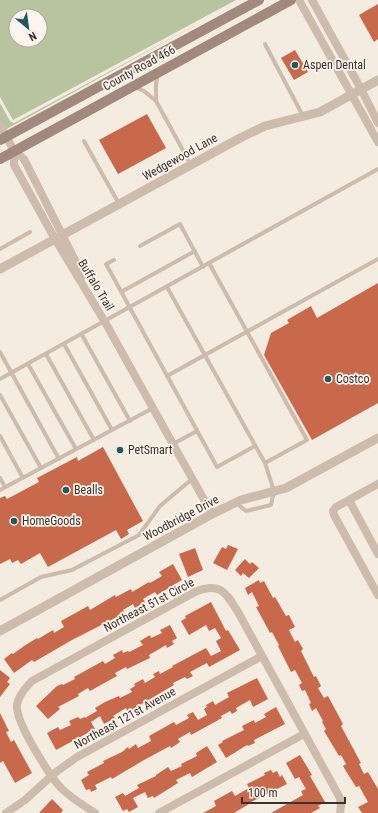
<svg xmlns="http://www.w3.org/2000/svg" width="378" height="813" font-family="'Roboto Condensed',sans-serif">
  <rect width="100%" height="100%" fill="#f4ebe1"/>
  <!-- green -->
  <path fill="#b8c4a0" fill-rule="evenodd" d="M0,0h236l-223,120 -13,-23zM16,16h24v24h-24z
    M203,21l-200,110 -3,-6v-22l10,18 4,2z"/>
  <!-- building -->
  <path fill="#c8694b" d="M378,4v35l-4,3 -15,-27z
    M295,50l13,22 -14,8 -13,-22z
    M147,114l19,34 -48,26 -19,-34z
    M378,283v120l-66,37 -48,-85 7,-22 18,-10 -2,-3 24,-14 6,12z
    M103,447l40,74 -16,9 2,4 -8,5 -5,-9 -68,37 -8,-14 -19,11 -3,-4 -6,3 -2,-4 -10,5v-66l5,-2 2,3 32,-17 -2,-4 40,-21 1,4z
    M228,545l10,4 -11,21 -14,-7 9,-16 4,2z
    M195,548l8,22 -15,7 -9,-23z
    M245,559l5,5 2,-2 7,6 -10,10 -6,-5 -2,3 -6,-6z
    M173,564l9,16 -25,15 -2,-3 -12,7 2,3 -10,6 -2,-4 -10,6 1,2 -7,5 -45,23 -38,22 -2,-2 -18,13 -10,-14 8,-6 1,1 11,-8 13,-8 1,1 15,-9 1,3 10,-6 -3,-6 27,-15 2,4 25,-15 1,2 15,-8 1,3 17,-10 1,1 12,-7 -3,-4z
    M259,580l1,3 4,-2 9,17 2,-1 11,19 3,-1 6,12 -6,3 6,12 3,-2 5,9 -2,2 13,26 2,-1 5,10 -3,2 6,10 4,-2 15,28 -2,2 20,37 -2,1 5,10 4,-2 10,17v24h-16l-4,-6 10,-5 -9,-16 -3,1 -7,-11 -6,-10 3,-2 -5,-9 -2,1 -15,-25 2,-2 -4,-7 1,-1 -7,-13 -4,3 -3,-7 2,-1 -6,-13 -3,1 -3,-6 3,-2 -7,-13 -4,2 -13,-26 1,-1 -7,-13 -2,1 -14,-26 3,-1 -7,-14 -4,3 -3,-7z
    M211,602l15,29 2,-1 12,20 -31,17 -2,-4 -17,9 3,4 -6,3 -2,-2 -12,6 1,2 -46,27 -2,-4 -13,8 2,2 -11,6 -4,-8 -9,6 4,7 -39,21 -9,-17 11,-6 2,3 11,-5 -2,-4 9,-4 2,2 5,-2v1l12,-7 -2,-3 10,-6 14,-6 1,2 12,-6 -2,-3 5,-3 -1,-2 9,-5 2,4 10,-6 -2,-3 6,-3 1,3 13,-7 -1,-1 34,-18 5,8 10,-5 -5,-10 5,-3 -6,-10 -6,3 -3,-6 -17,10 -8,-14 5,-3 -1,-2z
    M170,625l7,13 -5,3 2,3 -7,4 -1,-3 -17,10 1,3 -23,11 -1,-2 -11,6 2,3 -27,15 -2,-3 -10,6 1,2 -21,11 2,2 -12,10 -12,-13 21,-20 5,-2 1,1 12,-6 -1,-2 29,-16 2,3 10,-6 -2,-3 9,-5 1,3 5,-2 1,1 14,-7 -3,-4 10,-6 1,3 11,-5 -2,-3z
    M0,670l10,8 -3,4 3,2 -10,13z
    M257,678l11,21 -15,8 -3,-7 -14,8 1,3 -5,3 -2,-3 -9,5 1,2 -31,17 -1,-3 -12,7 2,3 -9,6 -1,-2 -26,14 -32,19 -1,-2 -16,8 2,4 -6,3 -1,-3 -4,1 -5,-10 8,-5 -2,-3 17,-9 -1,-2 19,-9 6,-5 1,2 7,-5 2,4 13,-7 -2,-5 25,-14 2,3 13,-7 -2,-3 6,-3 5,8 9,-5 -3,-6 3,-2 -1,-2 7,-4 2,4 14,-8 -2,-4z
    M276,707l9,17 -31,16 1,3 -7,3 -1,-1 -21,13 -8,-13 5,-3 -1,-1 22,-11 -2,-4 12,-6 1,3 11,-6 -2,-3z
    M0,713l9,18 -3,1 5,10 3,-2 18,33 -17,10 -12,-22 -3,2z
    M207,746l10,16 -25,15 -2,-4 -14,7 2,3 -24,15 -1,-2 -5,2 -3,-6 -12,6 5,9 -9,5 -2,-3 -4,2 -8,-14 8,-4 2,3 14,-8 -2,-3 19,-9v-1l12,-8 3,4 11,-5 -1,-2 16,-8 -1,-3z
    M300,755l12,20 -2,1 15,26 -7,4 2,2 -9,5h-40l32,-18 -2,-4 5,-2 -7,-12 -4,2 -9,-16z
    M271,770l2,3 4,-2 3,6 2,-2 5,9 -38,19v1l-15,9h-31l13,-7 -2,-5 18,-10 3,5 14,-8 -2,-4 18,-9 -1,-2z
    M52,799l11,11 -2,3h-22z"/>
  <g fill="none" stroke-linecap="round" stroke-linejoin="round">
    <!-- service -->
    <path stroke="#cdbbac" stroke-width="4" d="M265,44l38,72
      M135,87l9,4 12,10 35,64
      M156,101v-17l2,-10
      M84,141l35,63
      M140,246l40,-22 23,43
      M0,249l30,-17
      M114,260l-8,4 111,203 38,-21
      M209,263l98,177 -42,23
      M167,287l98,176 9,28 -3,14 -25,6 -10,-8
      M121,292l74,-41
      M82,335l48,86
      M64,344l48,86
      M0,352l59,107
      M46,354l48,86
      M28,364l48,85
      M167,376l211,-117
      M0,379l378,-210
      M0,395l41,73
      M0,436l23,42
      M173,444l24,-13
      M0,478l5,9
      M0,490l153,-82
      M0,600l41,-23 31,-7 67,-35 21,-29 32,-27"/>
    <!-- minor -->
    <path stroke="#cdbbac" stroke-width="8" d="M299,0l79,142
      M312,0l49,89 17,34
      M0,125l14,26 10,8 59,117
      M14,151v14l41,74 50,83 107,192
      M378,484l-42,23 -3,4 1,4 44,80
      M349,500l29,54
      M6,813l19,-13 31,-28 21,-15 185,-101
      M95,813c-12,-8 -24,-15 -34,-25 -12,-13 -44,-64 -44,-81 0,-10 8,-19 15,-26l163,-89c25,-10 30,-1 43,20l102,186 1,8 -1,7
      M159,813l145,-79"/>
    <!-- tertiary -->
    <path stroke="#cdbbac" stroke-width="9" d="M0,269l242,-132 23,-11 55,-14 58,-32
      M0,631l212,-117 29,-14 45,-12 92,-50"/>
    <!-- secondary -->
    <path stroke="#a18a7d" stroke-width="10" d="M0,140l259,-140
      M0,159l291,-159"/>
  </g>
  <!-- markers -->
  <g fill="#1f5a5e" stroke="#fbf5ee" stroke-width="1.5">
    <circle cx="295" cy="65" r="4"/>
    <circle cx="328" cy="379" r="4"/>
    <circle cx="120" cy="450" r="4"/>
    <circle cx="66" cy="490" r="4"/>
    <circle cx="14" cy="521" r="4"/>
  </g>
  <g text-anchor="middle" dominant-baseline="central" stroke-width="3.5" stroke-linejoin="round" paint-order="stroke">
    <!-- poi labels -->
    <g font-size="12" fill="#3b302b" stroke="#fbf5ee" text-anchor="start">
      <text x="303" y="65">Aspen Dental</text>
      <text x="336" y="379">Costco</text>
      <text x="128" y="450">PetSmart</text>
      <text x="74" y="490">Bealls</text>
      <text x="22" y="521">HomeGoods</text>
    </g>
    <!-- street labels -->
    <g font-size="12" fill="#3b302b" stroke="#fbf5ee">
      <text transform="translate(139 68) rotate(-29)">County Road 466</text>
      <text transform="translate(180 157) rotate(-29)">Wedgewood Lane</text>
      <text transform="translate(96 285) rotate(59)">Buffalo Trail</text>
      <text transform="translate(181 518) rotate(-28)">Woodbridge Drive</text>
      <text transform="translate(149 605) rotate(-28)">Northeast 51st Circle</text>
      <text transform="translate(125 718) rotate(-29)">Northeast 121st Avenue</text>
    </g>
  </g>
  <!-- north arrow -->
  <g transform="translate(28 28) rotate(151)"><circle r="19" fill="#fbf5ee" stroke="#aea6a0"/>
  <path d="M0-3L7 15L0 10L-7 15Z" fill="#1f5a5e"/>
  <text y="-6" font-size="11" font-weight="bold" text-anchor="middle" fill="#3b302b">N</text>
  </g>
  <!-- scale -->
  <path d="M242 797v6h103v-6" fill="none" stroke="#3b302b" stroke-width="2"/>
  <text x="248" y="797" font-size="12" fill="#3b302b" stroke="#fbf5ee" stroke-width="3" paint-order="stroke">100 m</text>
</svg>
